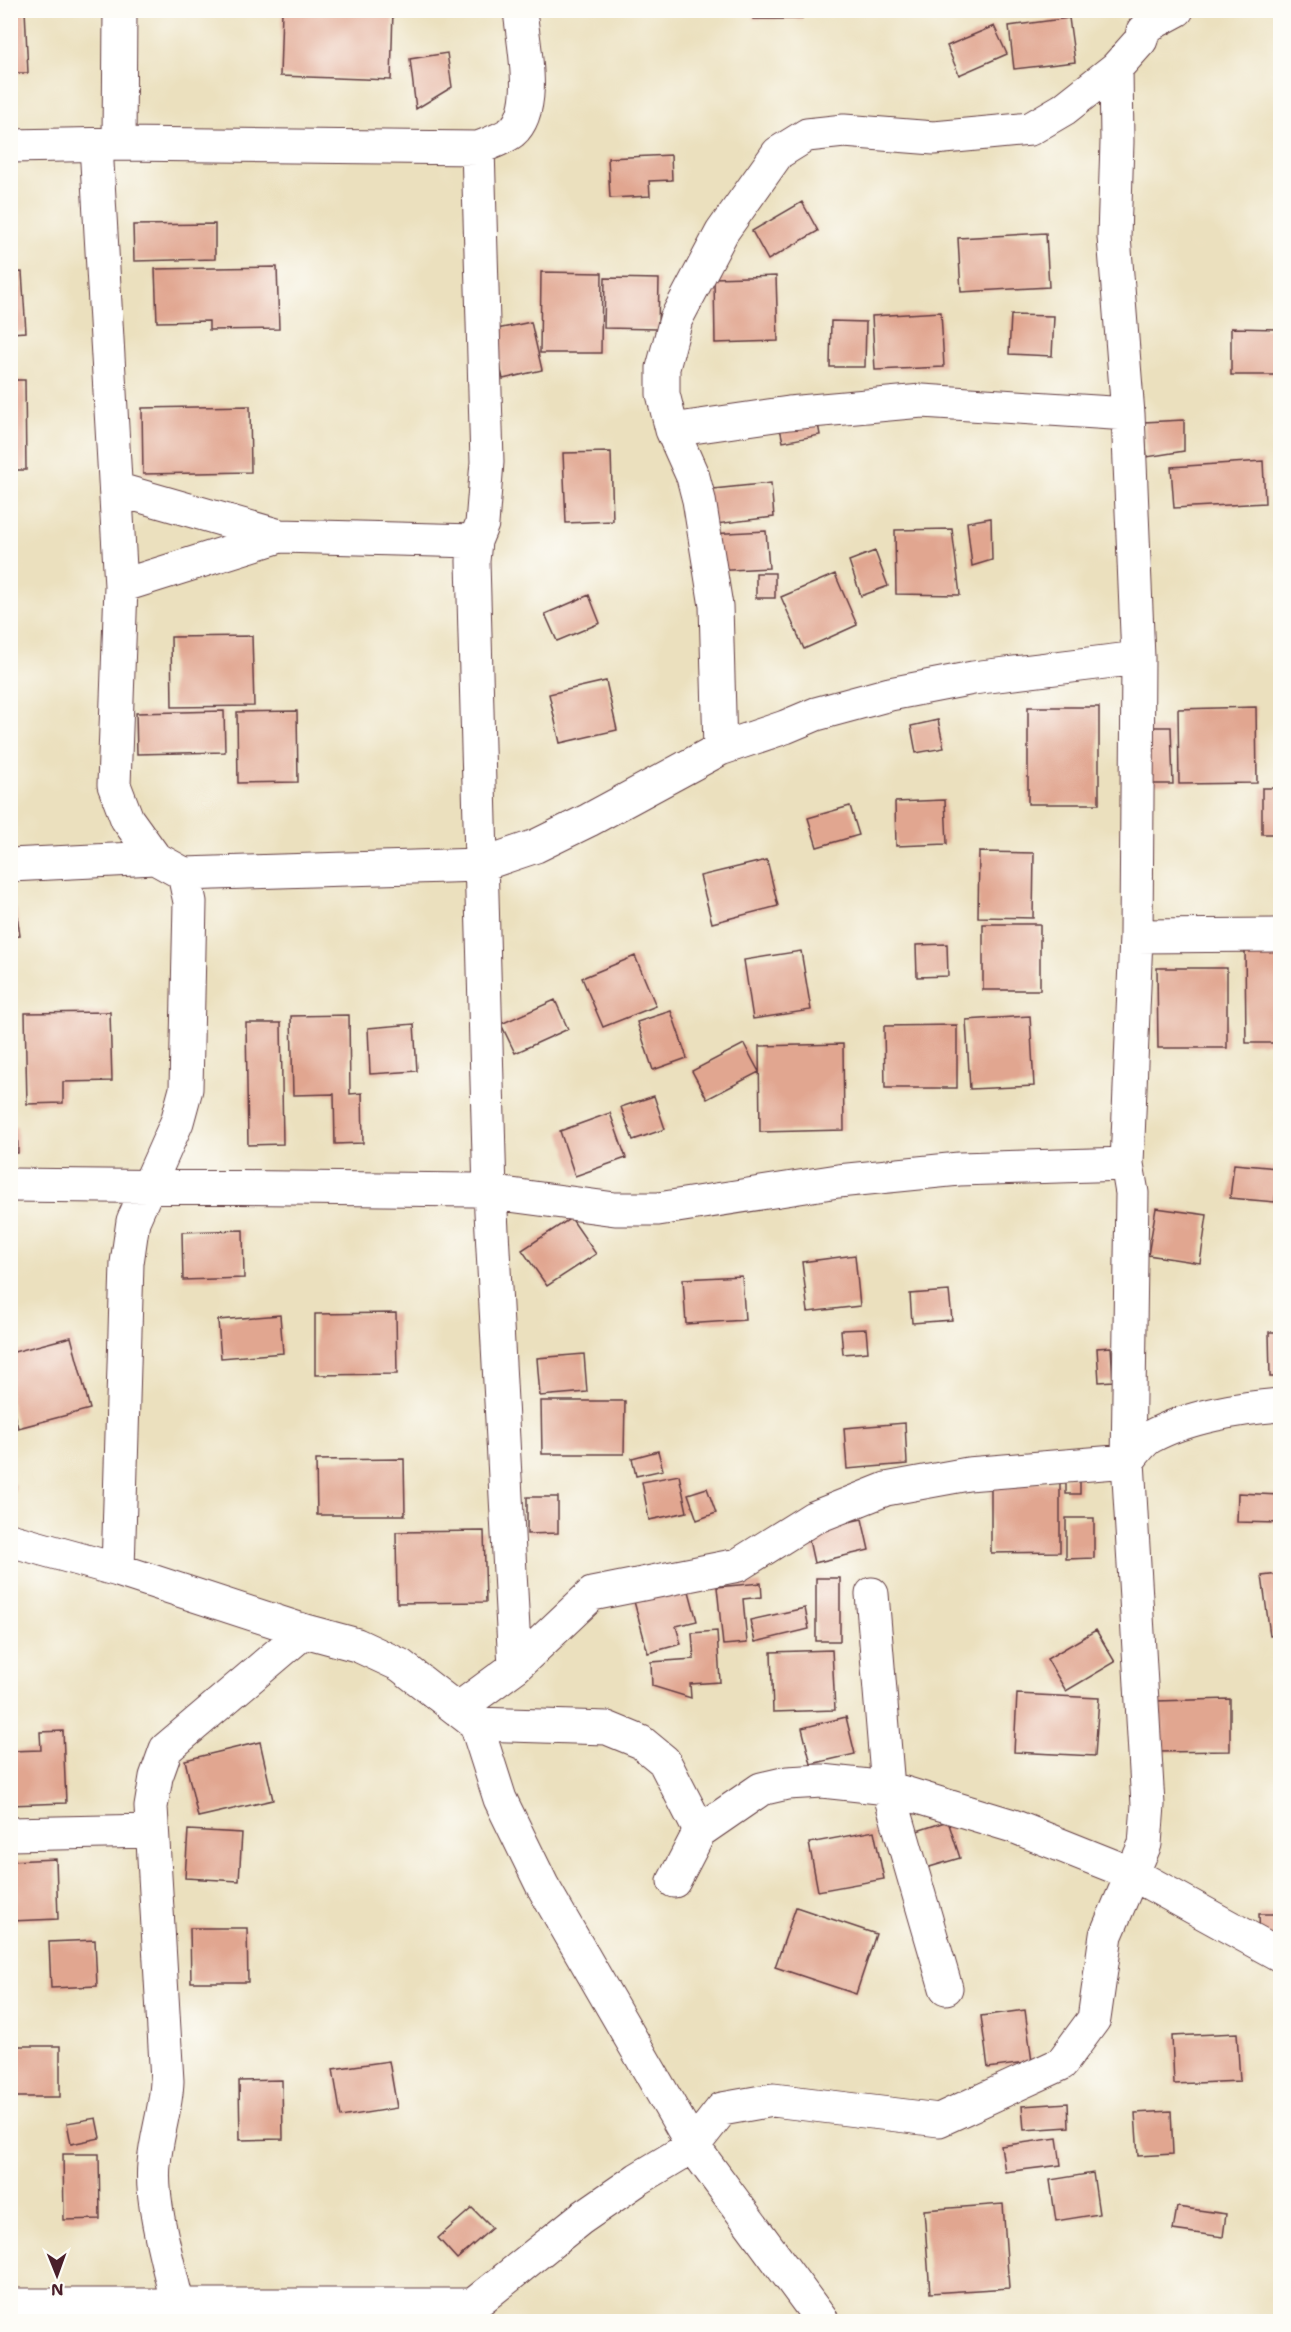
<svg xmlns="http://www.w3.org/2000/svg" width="1291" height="2332" font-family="'Shantell Sans',sans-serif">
  <rect width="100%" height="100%" fill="#fdfcf7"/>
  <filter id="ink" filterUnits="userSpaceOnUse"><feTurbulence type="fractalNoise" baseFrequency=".0167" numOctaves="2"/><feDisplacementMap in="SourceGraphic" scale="12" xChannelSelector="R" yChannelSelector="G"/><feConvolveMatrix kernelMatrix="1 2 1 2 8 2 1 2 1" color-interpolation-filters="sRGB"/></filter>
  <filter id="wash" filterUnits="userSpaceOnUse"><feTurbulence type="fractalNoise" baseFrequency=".008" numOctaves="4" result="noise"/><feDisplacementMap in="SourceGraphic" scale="24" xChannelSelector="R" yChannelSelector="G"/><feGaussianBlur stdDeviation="1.35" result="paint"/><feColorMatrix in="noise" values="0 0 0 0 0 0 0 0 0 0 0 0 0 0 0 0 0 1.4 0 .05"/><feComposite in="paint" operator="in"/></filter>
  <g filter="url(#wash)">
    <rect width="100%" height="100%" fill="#ebe0be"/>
    <g id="blocks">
      <!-- building -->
      <path fill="#e1a690" d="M10,10h15l3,63h-18z
        M282,10h111l-2,70 -111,-4z
        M753,10h49v9h-49z
        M1069,18l6,44 -61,7 -5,-43z
        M994,26l13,28 -48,21 -12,-29z
        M447,53l5,34 -36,22 -6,-50z
        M671,155l1,25 -23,1 1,15 -40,2 -2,-40z
        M802,202l16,29 -50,29 -16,-29z
        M215,224v35l-81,2 -1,-36z
        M1046,233l3,54 -88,5 -3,-54z
        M277,267l2,62 -70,1v-9l-52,1 -2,-53z
        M22,272l4,60 -16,1v-60z
        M541,272l61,1 -1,80h-61z
        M776,276l2,65 -63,2 -1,-65z
        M605,278l54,1 -1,50 -54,-1z
        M941,312l3,55 -69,3 -3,-54z
        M1011,315l43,1 -2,40 -43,-2z
        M831,321l35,1 -1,45h-35z
        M531,322l11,48 -39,9 -11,-49z
        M1231,328l49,1v46h-49z
        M10,380h15l1,90h-16z
        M250,406l1,66 -108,2 -1,-66z
        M816,413l4,22 -37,7 -5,-23z
        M1184,420v31l-37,6 -3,-35z
        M611,452l2,69 -47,2 -3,-70z
        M1263,461l2,42 -91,5 -3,-41z
        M771,483l3,34 -66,8 -4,-35z
        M991,518l1,42 -20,6 -5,-44z
        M952,529l8,66 -64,-1 -1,-64z
        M766,531l3,37 -58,3 -2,-37z
        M875,551l13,35 -27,10 -12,-35z
        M756,573h19v25h-19z
        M835,574l22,51 -53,24 -23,-52z
        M589,595l11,28 -43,18 -12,-27z
        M252,636l2,70 -82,1 -1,-70z
        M606,681l11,49 -57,13 -11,-49z
        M1028,707h71v97h-71z
        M1256,707l1,76 -78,1 -1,-75z
        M224,711l1,41 -88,2 -1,-41z
        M297,711l1,71 -60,1 -1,-71z
        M938,720l6,28 -28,5 -5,-27z
        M1148,727h23l2,57h-23z
        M10,730h3l1,50h-4z
        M1262,788h18v46h-18z
        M945,800l2,44 -51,2 -1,-44z
        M850,806l9,29 -42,12 -9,-29z
        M979,852l55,1 -1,65 -55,-1z
        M767,860l11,46 -66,17 -12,-47z
        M16,908l4,28 -10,1v-28z
        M983,924h57v66h-57z
        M947,944l1,32 -31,1 -1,-32z
        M1280,945v98h-34l-1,-97z
        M801,951l10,59 -58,9 -9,-59z
        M635,956l21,50 -53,21 -21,-49z
        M1157,968h70v80h-69z
        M555,1000l13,29 -53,24 -14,-29z
        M671,1011l16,47 -34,12 -16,-48z
        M110,1012l2,69 -49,1v21l-36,1 -2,-91z
        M349,1015l1,79 12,-1 1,50 -28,1 -1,-50 -41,1 -2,-79z
        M1030,1016l4,70 -64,3 -4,-69z
        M246,1023h35l2,121 -35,1z
        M414,1024l3,47 -47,3 -2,-46z
        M957,1025v63h-72l-1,-62z
        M744,1044l15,28 -52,27 -15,-28z
        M843,1044l1,86 -84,2 -1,-86z
        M654,1096l11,33 -32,11 -12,-33z
        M610,1113l16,45 -51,18 -15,-45z
        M10,1127h7l1,26h-8z
        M1234,1164l44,4 -3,34 -45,-4z
        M1156,1208l51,7 -7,48 -52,-8z
        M571,1218l25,36 -49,32 -25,-36z
        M243,1230l1,48 -61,2 -1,-48z
        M855,1255l5,51 -52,6 -6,-50z
        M742,1276l3,44 -59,4 -3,-45z
        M949,1291l3,29 -40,3 -2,-29z
        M396,1313l1,61 -82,1v-61z
        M280,1315l3,38 -62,5 -3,-38z
        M866,1329l2,23 -25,2 -2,-24z
        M1269,1332h11v45h-10z
        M71,1337l19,72 -72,19 -8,-28v-47z
        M1111,1347l2,34 -14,1 -2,-34z
        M584,1354l3,38 -47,4 -3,-38z
        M541,1401h84l-1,53h-82z
        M905,1423l2,41 -60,5 -3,-41z
        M658,1451l5,19 -27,6 -4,-18z
        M404,1459l1,56h-88l-1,-55z
        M679,1475l8,37 -38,8 -7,-38z
        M1066,1477h14v17h-14z
        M1060,1482v70l-69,1v-70z
        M10,1483l6,2 -5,17h-1z
        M707,1488l9,25 -19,7 -9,-26z
        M1238,1493l42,2v28l-43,-1z
        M527,1497h31v36l-31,1z
        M1066,1518h28v40l-28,1z
        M862,1519l7,31 -55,13 -7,-32z
        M484,1531l2,71 -89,1 -1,-71z
        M1280,1574v60l-10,1 -8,-59z
        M816,1578h24v63h-24z
        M686,1580l11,41 -21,5 5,18 -33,9 -16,-59z
        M761,1583l1,14 -19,2 4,44 -24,2 -6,-58z
        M805,1608l4,21 -54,13 -5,-22z
        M1096,1630l19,32 -49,29 -19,-32z
        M717,1631l3,51 -30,2 1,14 -39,-12 -1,-24 43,-3 -2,-26z
        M832,1650l3,60 -62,2 -2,-60z
        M1017,1694l82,4 -4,58 -81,-4z
        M1230,1699v52l-74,1v-51z
        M846,1717l9,37 -44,10 -9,-36z
        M63,1731l3,72 -56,2v-54l31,-1 -1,-18z
        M260,1742l13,58 -75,17 -13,-57z
        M948,1821l12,37 -34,10 -12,-36z
        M188,1830l54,3 -3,48 -54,-3z
        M874,1831l10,48 -66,12 -9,-48z
        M56,1859l2,60 -47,2 -1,-60z
        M796,1907l80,27 -20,60 -81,-27z
        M1259,1914h21v27h-20z
        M190,1928h57l1,54h-57z
        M95,1940l2,46 -46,2 -2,-46z
        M1025,2010l7,52 -44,6 -7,-52z
        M1237,2033l3,48 -66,3 -2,-48z
        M10,2046h50v51h-50z
        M389,2061l8,47 -56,9 -8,-48z
        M282,2080l1,59 -43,1 -1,-59z
        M1068,2103l1,24 -45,3 -2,-24z
        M1171,2111l2,43 -35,2 -3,-43z
        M96,2118l4,20 -29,6 -4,-21z
        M1057,2138l4,27 -56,7 -4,-26z
        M63,2154h36l1,65 -36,1z
        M1093,2173l6,41 -43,7 -6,-41z
        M1003,2204l6,84 -79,5 -6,-83z
        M1177,2207l49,7 -3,23 -50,-7z
        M472,2208l20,20 -35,31 -19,-21z"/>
    </g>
  </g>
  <g filter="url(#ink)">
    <use href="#blocks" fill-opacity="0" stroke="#623c41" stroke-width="1.5"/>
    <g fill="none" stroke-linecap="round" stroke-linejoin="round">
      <!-- street casing -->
      <g stroke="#623c41" stroke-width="35">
        <path id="street" d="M119,144l1,-134
          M96,145l25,441 -7,199 13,34 28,39
          M10,146l109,-2 359,4c10,-4 25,-9 34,-16 27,-24 11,-88 8,-122
          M478,148l9,314 -5,62 -7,17 -2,20 17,632 25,474
          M672,430l117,-17 133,-12 206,13
          M116,489l164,47
          M121,586l159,-50 195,5
          M720,749l-4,-143 -17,-106 -6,-23 -21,-47 -9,-36v-26l13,-49 46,-87 56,-79 29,-18 37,-4 90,7 96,-9 34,-20 52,-41 25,-28 2,-9 8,-7 26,-14
          M10,865l145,-7 29,16 296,-9 56,-19 53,-26 131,-71 65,-22 31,-13 74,-20 83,-16 165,-20
          M1136,936l144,-1
          M10,1185l463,5 142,19h43l180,-28 121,-12 168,-5
          M10,1540l108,30 187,61 52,14 43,20 76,59 24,75 42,86 151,261 130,176
          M118,1570l9,-307 6,-42 44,-99 9,-33 4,-187 -6,-28
          M872,1594l16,194 58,200
          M458,1709l57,-42 77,-73 146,-29 75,-47 73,-29 82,-15 160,-13c6,-8 14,-19 22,-24 36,-20 90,-29 130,-32
          M476,1724l131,4 34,14 23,19 36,70
          M10,1834l142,-3
          M674,1881l26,-50 61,-42 26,-6 35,-2 66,7 125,38 120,48 147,81
          M10,2305h463l107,-86 58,-40 55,-33 29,-37 51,-9 166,20 122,-56 33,-45 12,-84 39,-91 3,-39 -20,-344 4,-268 -5,-29 9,-228 2,-278 -10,-244 -14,-177 3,-95 -1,-74
          M175,2322l3,-16c-9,-40 -28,-103 -24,-142 2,-28 12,-54 13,-83l-16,-274 5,-30 10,-28 139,-118"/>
      </g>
      <!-- street -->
      <use href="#street" stroke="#fff" stroke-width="33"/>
    </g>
  </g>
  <!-- margin -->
  <rect width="1291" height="2332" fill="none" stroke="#fdfcf7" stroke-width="36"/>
  <!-- north arrow -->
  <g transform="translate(57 2275) rotate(179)" stroke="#fdfcf7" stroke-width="4.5" paint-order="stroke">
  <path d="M0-4.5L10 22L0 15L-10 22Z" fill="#4a1f2b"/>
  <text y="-9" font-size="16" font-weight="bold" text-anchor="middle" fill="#4a1f2b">N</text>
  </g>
</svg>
